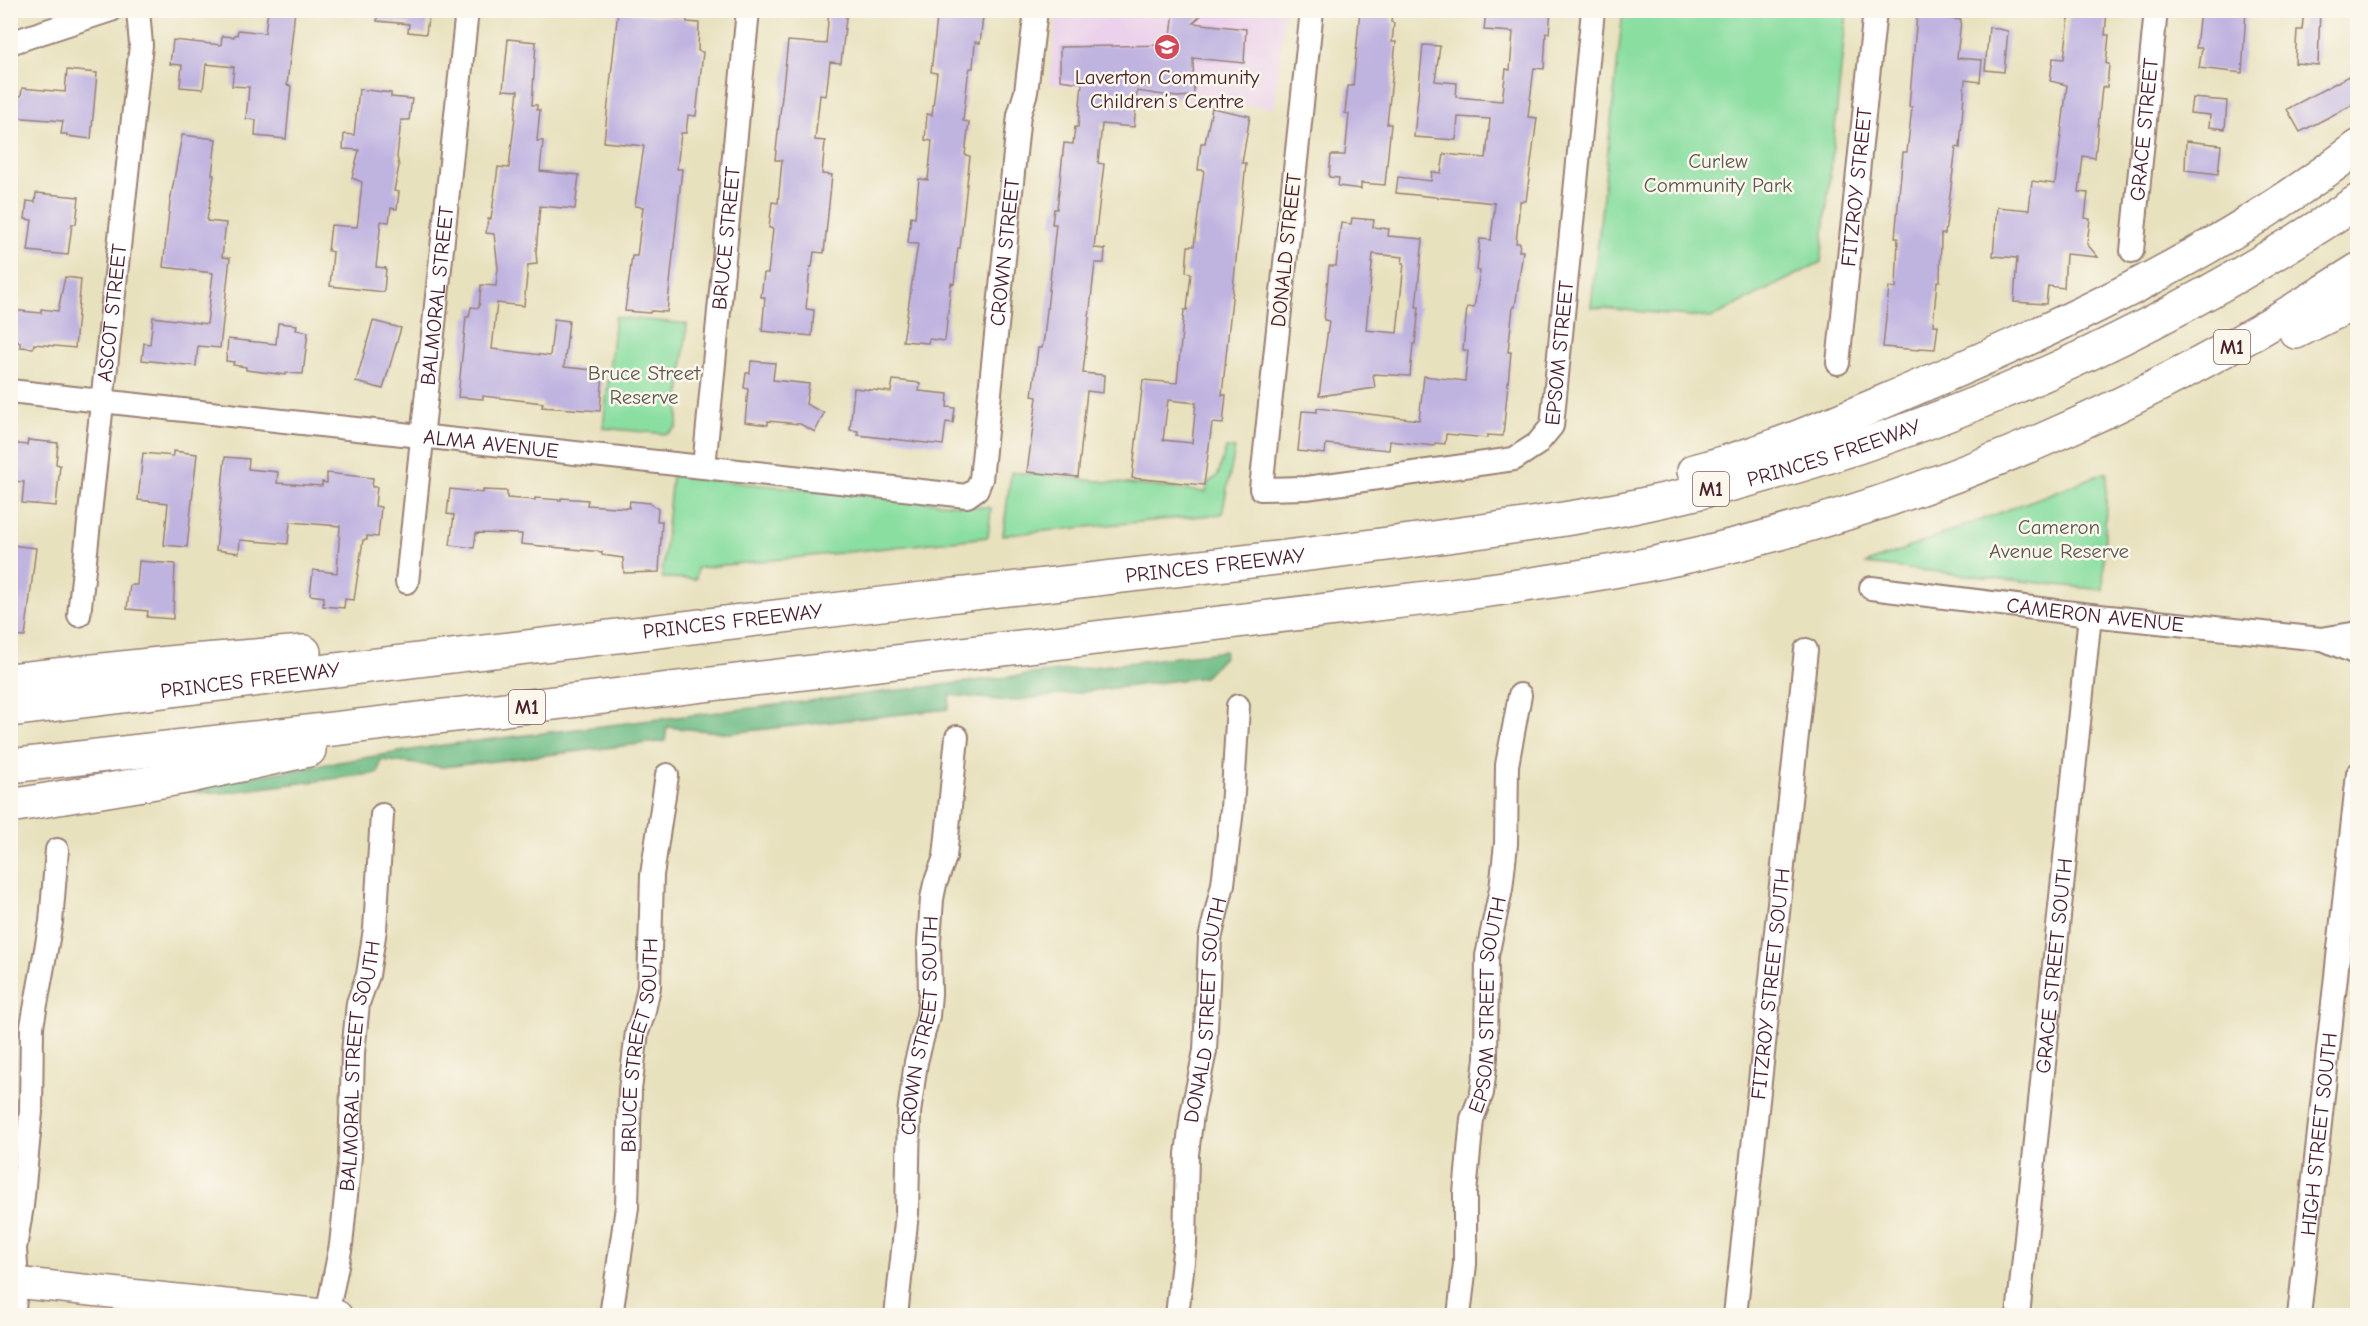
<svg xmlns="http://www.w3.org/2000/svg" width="2368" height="1326" font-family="'Comic Neue',sans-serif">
  <rect width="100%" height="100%" fill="#fbf7ec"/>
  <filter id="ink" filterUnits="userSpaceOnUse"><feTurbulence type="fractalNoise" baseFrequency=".0167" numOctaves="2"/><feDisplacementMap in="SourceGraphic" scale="12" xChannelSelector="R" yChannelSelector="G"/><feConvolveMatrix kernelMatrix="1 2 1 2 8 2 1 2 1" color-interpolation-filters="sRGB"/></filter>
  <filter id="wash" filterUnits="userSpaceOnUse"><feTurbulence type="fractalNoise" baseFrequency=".008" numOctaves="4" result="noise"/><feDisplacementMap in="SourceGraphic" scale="24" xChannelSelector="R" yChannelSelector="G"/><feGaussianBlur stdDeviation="1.35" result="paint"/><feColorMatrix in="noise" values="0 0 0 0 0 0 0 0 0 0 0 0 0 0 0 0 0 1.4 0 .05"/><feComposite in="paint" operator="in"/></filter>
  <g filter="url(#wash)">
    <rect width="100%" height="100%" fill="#e8e1be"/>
    <!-- built -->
    <path fill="#ebd1eb" d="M1057,11h228l-11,97 -225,-24z"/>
    <!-- green -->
    <path fill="#8adea0" stroke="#6a7e66" stroke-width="1.5" d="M1623,11h224l-26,251 -110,56 -120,-11z
      M615,317l72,7 -10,103 -10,7 -64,-6z
      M1226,448l9,1 -13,65 -219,21 8,-63 195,20 2,-9 10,-8z
      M2107,472l-4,118 -238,-26z
      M672,476l319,32 -3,29 -291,31 -1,11 -34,-1z"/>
    <!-- forest -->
    <path fill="#6fbd86" stroke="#5c6e58" stroke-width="1.5" d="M1225,651l-1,6 -20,20 -195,24 -59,-6 -2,14 -219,24 -62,-6 -2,14 -222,26 -62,-7 -3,13 -156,20 -34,-2 49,-12 199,-33z"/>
    <g id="blocks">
      <!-- building -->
      <path fill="#bfb3e0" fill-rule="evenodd" d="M268,10h27l-8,75 4,1 -5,53 -31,-3 1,-16 -10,-1 3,-32 -17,-1 2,-19 -28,-3 -3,25 -23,-2 2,-22 -12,-1 3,-24 48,5 1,-9 12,1v-2h3l1,-5 27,3z
        M378,10h51l-3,24 -18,-2 1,-8 -32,-3z
        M618,10h15l-1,3 55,6v3l12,1 -1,28 5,1 -7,64 -8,-1 -2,18h-5l-4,36h5l-15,143 -16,-1 -1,2 -25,-2 7,-55h5l6,-49 -8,-1 9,-60 -40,-4z
        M829,10h18l-6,53 -11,-1 -4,34 -6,-1 -5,45 10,1 -3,33 10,1 -8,78 -10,-1 -2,15h-2l-4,42 8,1 -2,26 -50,-5 3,-34h-4l3,-24h4l5,-44 -4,-1 3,-26 6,1 4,-43h-7l13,-119 38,3z
        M956,10h18v6l9,1 -3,26 -5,-1 -2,26h-3l-2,8 -5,45 6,1 -4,33 5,1 -10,92h-2l-4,36 -3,-1 -6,58 -16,-2 -1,4 -25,-2 15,-97 -10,-1 3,-27 4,1 4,-38 9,1 4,-39 -7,-1 2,-26 5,1 5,-42 -6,-1 6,-54 4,1 1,-6 14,1z
        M1174,10h33l-14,13 53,6 -2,34 -51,-5 1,38 -17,1 -40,-6 -3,36 -32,-3 -4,39 6,1 -10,84 11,1 -1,14h-9l-12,110 21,2 -1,18 -16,-2 -9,86 -51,-5 10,-75 -5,-1 6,-48h4l2,-10 12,-114h-4l2,-15h3l7,-66 9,1 2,-17h3l4,-44 -22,-3v-33l110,-2z
        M1360,10h32l-1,12 3,1 -2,19h4l-9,82h4l-6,61 -24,-2v6l-23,-3 1,-8 -10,-1 2,-22h14l4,-41 -4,-1 3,-27h5z
        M1486,10h65l-2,23h-3l-2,36 -10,-1 -6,49 9,1 -11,83h-6l-4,42h4l-1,8h4l-8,56h-2l-5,45h3l-8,84 -16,-1v3l-41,-4 -1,10 -10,-1 -1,3 -44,-5 -1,9 -63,-6 -1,10 -27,-3 4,-40 15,1v-4l102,12 5,-44 41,5 3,-30 -5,-1 4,-43 7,1 6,-37h-3l3,-32 11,1 4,-37 -99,-10 2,-16 33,4 1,-9 9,1 3,-19 42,4 4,-39 -32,-2 -2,23 -42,-3 9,-92 17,1 -5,35 22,2 -1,14 46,4 4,-32 4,1 3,-38 -29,-2z
        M2070,10h37l-2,25h4l-3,29h3l-2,23h-5l-7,71 -12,-2 -4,36 9,1 -3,25 5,1 -3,25 11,13 -32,-3 -2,34 -16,-2 -2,18 -32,-2 3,-44 -24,-2 4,-49 32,3 3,-29 23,3 12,-99 -17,-4 3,-23 11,1z
        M2200,10h46l-4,63 -43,-5 3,-20h-6z
        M2304,10h16l-2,55 -23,-2 2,-33h5z
        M1917,15l44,5 -4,38 25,2 -2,22 -15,-2 -5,68 -4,-1 -11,87h-4l-1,47h-3l-4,44h5l-3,24 -16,-1v2l-36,-3 6,-60 7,1 2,-50h-3l8,-86h4l5,-45h-3z
        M1989,27l19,4 -4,41 -19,-2z
        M508,39l28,3 -4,63h5v5h3l-3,31h6l-3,30 39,4 -4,34 -35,-3 -4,46 1,12 -9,1 -4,41 -27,-3 -5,46 58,7 4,-37 15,2 -5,46 39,4 -3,40 -58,-4 1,-4 -60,-7v3l-25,-2 8,-80h3l2,-10 8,1 2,-23 15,1 2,-18 -4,-34 -8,-1 2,-14h3l7,-52 11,1 9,-77 -15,-1z
        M67,70l30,3 -6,66 -24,-3v-2h-6l2,-13 -53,-4v-22l11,1 1,-8 43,4z
        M2358,71v31l-58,30 -13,-23z
        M359,89l32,4v4l21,2 -3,21h-8l-4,37 2,9 -5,25 5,1 -2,17 -6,-1 -2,14 -8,-1 -5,46 10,1 -2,24 -54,-6 3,-34 -5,-1 3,-26 26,2 1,-6 4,-39 -10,-4 7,-28 -16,-1 1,-15 10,1z
        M2192,98l35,3 -2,28 -16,-2 1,-12 -20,-2z
        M1212,108l38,8 -8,47h4l-24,232h4l-3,29 -11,-1 -8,62 -72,-7 11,-98 34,3 7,-73h3l4,-37 -5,-1 2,-26h6l10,-76h-6l3,-27h4zM1168,400l28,3 -4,40 -29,-3z
        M182,135l34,4 -4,36h2l-7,46 19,2 -4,34 8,1 -10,90 -22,-2 -2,20 -54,-6 2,-17 6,1 3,-27 54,7 6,-51 -50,-6 7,-65z
        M2186,141l35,4 -3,29 -33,-4z
        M36,193l43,4 -3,27h-4l-4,31 -40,-4 4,-31 -7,-1 2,-18 8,1z
        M1352,218l22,2 -1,7 16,2 -1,7 35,3 -7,68h3l-4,37h-2l-3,32 -37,-2 2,14 -56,8 10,-75 -5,-1 5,-54h7l5,-43 10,1zM1373,254l30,3 -1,6h2l-7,70 -31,-3z
        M65,277l16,2 -6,69 -41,-4 -1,4 -13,-1v-5l-10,-1v-31l31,3v-4l17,2z
        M373,321l28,7 -18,61 -27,-7z
        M278,323l19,2 -1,5 12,2 -5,42 -17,-1v2l-40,-5v-3l-13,-2 1,-3 -8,-1 2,-22 48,5z
        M751,361l24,2 -2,17 36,4 -3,20 18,9 -9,19 -15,-8 -32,-3v4l-23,-3 3,-33 -4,-1 2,-15h4z
        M893,380l27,3 -1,8 29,3 -1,13 8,1 -2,15 -7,-1 -3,23 -85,-10v-4l-8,-1 4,-42 37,4z
        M28,440l30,3 -2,21 4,1 -4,41 -34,-3 2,-21 -14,-1v-38l17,2z
        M173,451l24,3 -10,93 -23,-2 4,-42 -30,-3 5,-47 30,3z
        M225,457l24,2 -1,10 30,3 -1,11 45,3v-4l5,1v-10l46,5 -1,9h5l-2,19 6,1 -3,30 -11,-1v4h-4l-9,60 -9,-1 -1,9 -21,-2 1,-9 -14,-2 3,-25 24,3 3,-47 -50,-4 -2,22 -48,-4 -1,13 -23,-3z
        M450,489l33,4v-3l24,1v7l28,2v-2l26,2v-2l27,2 -1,5 42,3 1,-7 20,2 8,6 -1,12h5l-3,51 -35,1 -1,-15 -21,-3v-3l-81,-8 1,-10 -46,-1 -2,15 -24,-3 4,-30 -7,-1z
        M10,545l26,3 -11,89 -15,-1z
        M139,561l36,3 -2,55 -26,-2 1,-6 -21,-2 3,-24h7z"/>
    </g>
  </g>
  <g filter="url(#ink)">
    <use href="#blocks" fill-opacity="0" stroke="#998074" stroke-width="1.5"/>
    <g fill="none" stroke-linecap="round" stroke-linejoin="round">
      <!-- minor casing -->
      <g stroke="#998074" stroke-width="26">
        <g id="minor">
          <path id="s1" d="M1312,10l-51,479 45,-1 208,-29 23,-15 15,-18 41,-416"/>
          <path d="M10,43l101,-33"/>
          <path id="s2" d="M2132,251l24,-241"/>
          <path id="s3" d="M1838,363l37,-353"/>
          <path id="s4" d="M10,391l957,105 10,-7 4,-10 38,-364 7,-23 10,-82"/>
          <path id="s5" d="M704,467l44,-457"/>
          <path id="s6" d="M407,582l60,-572"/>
          <path id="s7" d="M1871,588l219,27 231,24 37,-6"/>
          <path id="s8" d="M79,615l62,-570 -3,-35"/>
          <path d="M2323,639l35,15"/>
          <path id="s9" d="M327,1315l14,-70 9,-89 3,-103 5,-50 10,-28 7,-46 7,-114"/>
          <path d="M13,1316l4,-33 -2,-35 7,-42 9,-94 1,-86 19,-104 6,-72"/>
          <path id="s10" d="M611,1316l16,-109 3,-117 7,-58 6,-17 6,-28 3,-112 15,-100"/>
          <path id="s11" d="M896,1316l11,-103 2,-100 7,-51 12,-46 2,-22 -1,-52 3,-43 3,-15 10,-27 12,-120"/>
          <path id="s12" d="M1177,1316l8,-73 2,-89 5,-40 13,-63 5,-112 13,-55 9,-75 6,-103"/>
          <path id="s13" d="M1459,1316l6,-52v-71l7,-74 10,-26 4,-35 1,-102 14,-67 5,-45 1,-79 13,-70"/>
          <path id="s14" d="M1735,1316l71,-666"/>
          <path id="s15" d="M2018,1316l72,-701"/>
          <path id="s16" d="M2299,1316l59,-542"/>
        </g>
      </g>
      <!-- major casing -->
      <g stroke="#998074" stroke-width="33">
        <path id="major" d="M10,1282l327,34"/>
      </g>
      <!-- highway casing -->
      <g stroke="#998074" stroke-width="36">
        <g id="highway">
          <path d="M2296,332l62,-31"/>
          <path d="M1694,471c75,-19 146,-51 217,-81 156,-66 312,-139 447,-243"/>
          <path d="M10,680l168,-18 126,-10"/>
          <path id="s17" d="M10,710c307,-38 614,-77 921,-112 169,-20 339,-37 508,-61 65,-9 129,-17 193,-30 260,-52 506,-160 726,-306"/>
          <path d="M10,766l470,-54 972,-117c84,-11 168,-23 250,-42 238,-56 451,-151 656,-283"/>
          <path d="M10,806l176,-29 123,-27"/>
        </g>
      </g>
      <!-- minor -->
      <use href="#minor" stroke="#fff" stroke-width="22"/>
      <!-- major -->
      <use href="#major" stroke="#fff" stroke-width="30"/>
      <!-- highway -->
      <use href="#highway" stroke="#fff" stroke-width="33"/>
    </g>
  </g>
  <!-- icons -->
  <defs>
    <g id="school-disc" transform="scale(1.35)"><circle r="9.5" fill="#d1495b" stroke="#fbf7ec"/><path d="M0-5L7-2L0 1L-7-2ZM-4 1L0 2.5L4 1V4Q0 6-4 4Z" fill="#fff"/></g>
  </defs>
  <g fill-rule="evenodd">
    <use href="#school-disc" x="1167" y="47"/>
  </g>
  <g text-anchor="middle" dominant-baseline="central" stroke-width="5" stroke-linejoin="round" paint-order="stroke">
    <!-- shield labels -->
    <g fill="#fbf7ec" stroke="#7f6065" stroke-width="1.5">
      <rect x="2214" y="330" width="36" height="34" rx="4.5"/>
      <rect x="1693" y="472" width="36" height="34" rx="4.5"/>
      <rect x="509" y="690" width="36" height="34" rx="4.5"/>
    </g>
    <g font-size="20" font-weight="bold" fill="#4a1f2b">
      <text x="2232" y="347">M1</text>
      <text x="1711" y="489">M1</text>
      <text x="527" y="707">M1</text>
    </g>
    <!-- poi labels -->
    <g font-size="21" fill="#4a1f2b" stroke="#fbf7ec">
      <text x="1167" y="77">Laverton Community<tspan x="1167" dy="24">Children’s Centre</tspan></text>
    </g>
    <!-- street labels -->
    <g font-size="21" fill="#4a1f2b" stroke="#fbf7ec">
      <text stroke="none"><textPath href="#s2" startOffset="122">GRACE STREET</textPath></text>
      <text stroke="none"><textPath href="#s3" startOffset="177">FITZROY STREET</textPath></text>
      <text stroke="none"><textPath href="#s5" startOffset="230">BRUCE STREET</textPath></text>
      <text transform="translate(1286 250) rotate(-84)">DONALD STREET</text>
      <text stroke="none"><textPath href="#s4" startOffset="1214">CROWN STREET</textPath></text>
      <text stroke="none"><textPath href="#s6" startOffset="288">BALMORAL STREET</textPath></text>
      <text stroke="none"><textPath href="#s8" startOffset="304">ASCOT STREET</textPath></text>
      <text stroke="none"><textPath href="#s1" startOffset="861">EPSOM STREET</textPath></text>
      <text stroke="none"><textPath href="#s4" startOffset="484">ALMA AVENUE</textPath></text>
      <text stroke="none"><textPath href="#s17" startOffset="1844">PRINCES FREEWAY</textPath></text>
      <text stroke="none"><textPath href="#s17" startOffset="1214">PRINCES FREEWAY</textPath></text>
      <text stroke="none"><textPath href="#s7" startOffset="226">CAMERON AVENUE</textPath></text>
      <text stroke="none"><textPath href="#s17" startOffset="728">PRINCES FREEWAY</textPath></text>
      <text stroke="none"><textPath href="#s17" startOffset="242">PRINCES FREEWAY</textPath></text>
      <text stroke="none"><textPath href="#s15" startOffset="352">GRACE STREET SOUTH</textPath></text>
      <text stroke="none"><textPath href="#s14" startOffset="334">FITZROY STREET SOUTH</textPath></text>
      <text stroke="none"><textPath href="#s13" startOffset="314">EPSOM STREET SOUTH</textPath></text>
      <text stroke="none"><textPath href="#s12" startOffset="308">DONALD STREET SOUTH</textPath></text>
      <text stroke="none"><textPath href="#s11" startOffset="292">CROWN STREET SOUTH</textPath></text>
      <text stroke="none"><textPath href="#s10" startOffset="273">BRUCE STREET SOUTH</textPath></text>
      <text stroke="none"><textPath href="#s9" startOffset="252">BALMORAL STREET SOUTH</textPath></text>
      <text stroke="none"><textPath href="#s16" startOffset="183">HIGH STREET SOUTH</textPath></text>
    </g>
    <!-- park labels -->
    <g font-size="21" fill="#5d584e" stroke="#fbf7ec">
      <text x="1718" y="161">Curlew<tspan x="1718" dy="24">Community Park</tspan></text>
      <text x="644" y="373">Bruce Street<tspan x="644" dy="24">Reserve</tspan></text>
      <text x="2059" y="527">Cameron<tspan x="2059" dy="24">Avenue Reserve</tspan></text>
    </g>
  </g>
  <!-- margin -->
  <rect width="2368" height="1326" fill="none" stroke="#fbf7ec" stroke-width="36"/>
</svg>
